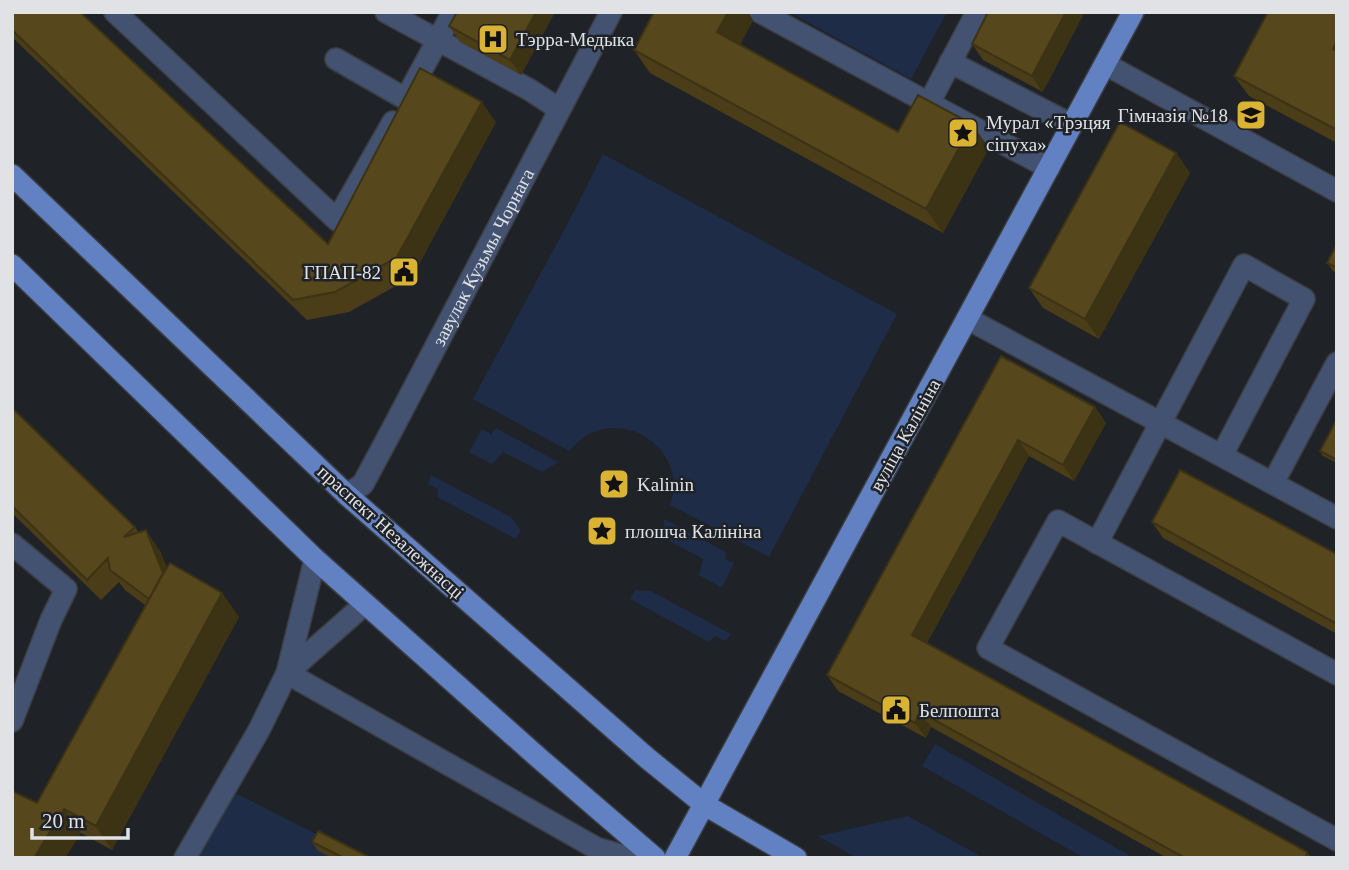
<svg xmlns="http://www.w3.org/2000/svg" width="1349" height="870" font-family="Georgia,serif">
  <rect width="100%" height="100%" fill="#1f2227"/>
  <!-- green -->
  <path fill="#1e2c48" d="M789,12h158l-36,67z
    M603,154l294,160 -128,243 -99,-52c22,-58 -57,-108 -101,-54l-96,-52 104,-193z
    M496,428l62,34 -16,10 -39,-20 -11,12 -23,-12 13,-23 9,5z
    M431,475l80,42 10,13 -5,9 -79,-42 1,-8 -10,-5z
    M664,519l62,33 -1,7 9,4 -12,25 -23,-13 4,-16 -39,-21z
    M635,590l16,1 80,43 -6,7 -10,-5 -6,6 -79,-43z
    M935,744l199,114h-50l-162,-92z
    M235,793l129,65h-166z
    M908,816l76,42h-127l-39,-22z"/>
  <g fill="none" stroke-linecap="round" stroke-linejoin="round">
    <!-- minor casing -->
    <g stroke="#3a3d42" stroke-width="24">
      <g id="minor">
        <path d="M115,12l222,208 56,-98"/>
        <path d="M386,12l144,78 29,19"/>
        <path d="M760,12l289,156"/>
        <path d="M336,59l70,40"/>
        <path d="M950,62l122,63"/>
        <path d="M1105,64l232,127"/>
        <path d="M409,93l44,-81"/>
        <path d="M929,103l48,-91"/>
        <path d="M968,319l369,199"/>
        <path d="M1273,483l64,-120"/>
        <path id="s1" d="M347,495l16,-11 31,-58 217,-414"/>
        <path d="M1097,543l147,-278 60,34 -82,156"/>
        <path d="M12,544l54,45 -15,31 -39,101"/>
        <path d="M287,673l309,175 35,10"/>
        <path d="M287,673l78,-69"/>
        <path d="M1337,674l-279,-153 -70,127 349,192"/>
        <path d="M185,858l74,-128 28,-57 28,-114"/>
      </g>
    </g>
    <!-- major casing -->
    <g stroke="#3a3d42" stroke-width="24">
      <path id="major" d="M12,175l335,320 300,263 58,47 91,53
        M12,265l303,294 225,200 115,99
        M675,858l458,-846"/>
    </g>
    <!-- minor -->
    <use href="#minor" stroke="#435271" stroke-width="21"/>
    <!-- major -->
    <use href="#major" stroke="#6281c2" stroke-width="21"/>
  </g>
  <!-- wall -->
  <path fill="#4a3d18" d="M12,12l316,232 168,-122 -84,155 -63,35 -42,8 -295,-283z
    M457,12h98l-34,63 -61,-33 -11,-16z
    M988,12l55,80 -60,-32 -11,-16z
    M1337,12v131l-88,-47 -15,-20z
    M753,20l-13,25 158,87 91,16 -46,85 -293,-160 -16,-23z
    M1176,153l14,20 -91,166 -56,-31 -14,-20z
    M1337,244v30l-4,-3 -6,-8z
    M1001,356l94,51 11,16 -32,58 -45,-25 -102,187 380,209 4,6h-144l-236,-131 -5,11 -88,-47 -11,-16z
    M12,408l123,119 4,6 21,18 7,17 55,25 17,24 -127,233 -31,-17 -16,25h-53l25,-55 108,-198 -20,-15 -6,-8 -18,18 -89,-87z
    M1337,419v44l-14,-7 -3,-5z
    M1152,522l185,32v80l-174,-96z
    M312,842l59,16h-39l-14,-7z"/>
  <!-- shaded-wall -->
  <path fill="#3c3214" d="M536,12h19l-34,63 -11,-15z
    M728,12h20l5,8 -19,36 -17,-24z
    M1066,12h19l-42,80 -11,-16z
    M482,102l14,20 -84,155 -15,-20z
    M972,124l17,24 -46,85 -17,-24z
    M1176,153l14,20 -91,166 -14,-20z
    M1095,407l11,16 -32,58 -11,-16z
    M1018,440l11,16 -106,194 -11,-15z
    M146,530l14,21 19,46 -12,25z
    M222,593l17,24 -127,233 -16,-24z
    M920,712l11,15 -5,11 -11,-15z
    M64,809l17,24 -16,25h-31z"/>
  <!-- building -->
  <path fill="#56471c" stroke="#3c3214" stroke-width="2" d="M12,12h68l248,232 92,-176 62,34 -85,155 -62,35 -42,8 -281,-270z
    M457,12h79l-26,48 -61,-34z
    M654,12h74l-11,20 181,100 20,-37 54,29 -46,85 -292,-159z
    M988,12h78l-34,64 -60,-32z
    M1268,12h69v29l-4,8 4,2v79l-103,-54z
    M1120,122l56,31 -91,166 -56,-31z
    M1337,244v24l-10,-5z
    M1001,356l94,51 -32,58 -45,-25 -106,195 395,217 -1,6h-121l-265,-146 -5,11 -88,-48z
    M12,408l123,119 -11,10 22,-7 17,43 -14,26 -39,-29 -2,-12 -21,22 -75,-74z
    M1337,419v41l-17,-9z
    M1180,470l157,84v70l-185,-102z
    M170,563l52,30 -126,233 -32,-17 -30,49h-22v-67l25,12 126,-229z
    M318,831l53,27h-27l-32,-16z"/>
  <!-- icons -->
  <defs>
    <g id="hospital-square" transform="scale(1.575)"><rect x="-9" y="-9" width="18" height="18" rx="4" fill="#dbb333" stroke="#1f2227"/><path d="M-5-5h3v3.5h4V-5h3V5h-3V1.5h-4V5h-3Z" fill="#111"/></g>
    <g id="school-square" transform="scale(1.575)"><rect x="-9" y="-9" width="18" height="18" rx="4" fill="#dbb333" stroke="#1f2227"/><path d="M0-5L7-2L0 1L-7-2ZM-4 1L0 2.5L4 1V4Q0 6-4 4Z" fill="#111"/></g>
    <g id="sight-square" transform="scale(1.575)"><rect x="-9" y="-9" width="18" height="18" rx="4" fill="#dbb333" stroke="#1f2227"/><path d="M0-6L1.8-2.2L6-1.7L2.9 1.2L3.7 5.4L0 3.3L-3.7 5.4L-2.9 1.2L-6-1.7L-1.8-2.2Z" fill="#111"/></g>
    <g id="civic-square" transform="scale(1.575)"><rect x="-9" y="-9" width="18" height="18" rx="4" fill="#dbb333" stroke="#1f2227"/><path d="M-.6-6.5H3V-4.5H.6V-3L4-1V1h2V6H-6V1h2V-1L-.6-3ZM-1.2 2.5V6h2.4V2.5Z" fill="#111"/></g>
  </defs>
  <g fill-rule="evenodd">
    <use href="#hospital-square" x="493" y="39"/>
    <use href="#school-square" x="1251" y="115"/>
    <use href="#sight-square" x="963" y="133"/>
    <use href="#civic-square" x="404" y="272"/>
    <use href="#sight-square" x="614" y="484"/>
    <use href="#sight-square" x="602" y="531"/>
    <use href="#civic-square" x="896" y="710"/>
  </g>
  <g text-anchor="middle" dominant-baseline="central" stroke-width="5" stroke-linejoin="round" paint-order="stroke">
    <!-- poi labels -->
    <g font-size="19" fill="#e0e2e6" stroke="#1f2227" text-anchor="start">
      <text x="516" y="39">Тэрра-Медыка</text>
      <text x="1228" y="115" text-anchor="end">Гімназія №18</text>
      <text x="986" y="122">Мурал «Трэцяя<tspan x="986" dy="22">сіпуха»</tspan></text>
      <text x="381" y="272" text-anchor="end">ГПАП-82</text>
      <text x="637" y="484">Kalinin</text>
      <text x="625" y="531">плошча Калініна</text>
      <text x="919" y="710">Белпошта</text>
    </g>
    <!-- street labels -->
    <g font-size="19" fill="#e0e2e6" stroke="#1f2227">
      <text stroke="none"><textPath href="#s1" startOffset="276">завулак Кузьмы Чорнага</textPath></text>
      <text transform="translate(905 435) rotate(-61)">вуліца Калініна</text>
      <text transform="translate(391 532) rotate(42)">праспект Незалежнасці</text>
    </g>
  </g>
  <!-- border -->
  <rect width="1349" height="870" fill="none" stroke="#e0e2e6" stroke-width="28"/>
  <!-- scale -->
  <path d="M32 828v10h96v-10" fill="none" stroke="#e0e2e6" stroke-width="3.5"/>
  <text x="42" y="828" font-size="21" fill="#e0e2e6" stroke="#1f2227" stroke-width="5" paint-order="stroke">20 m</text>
</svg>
